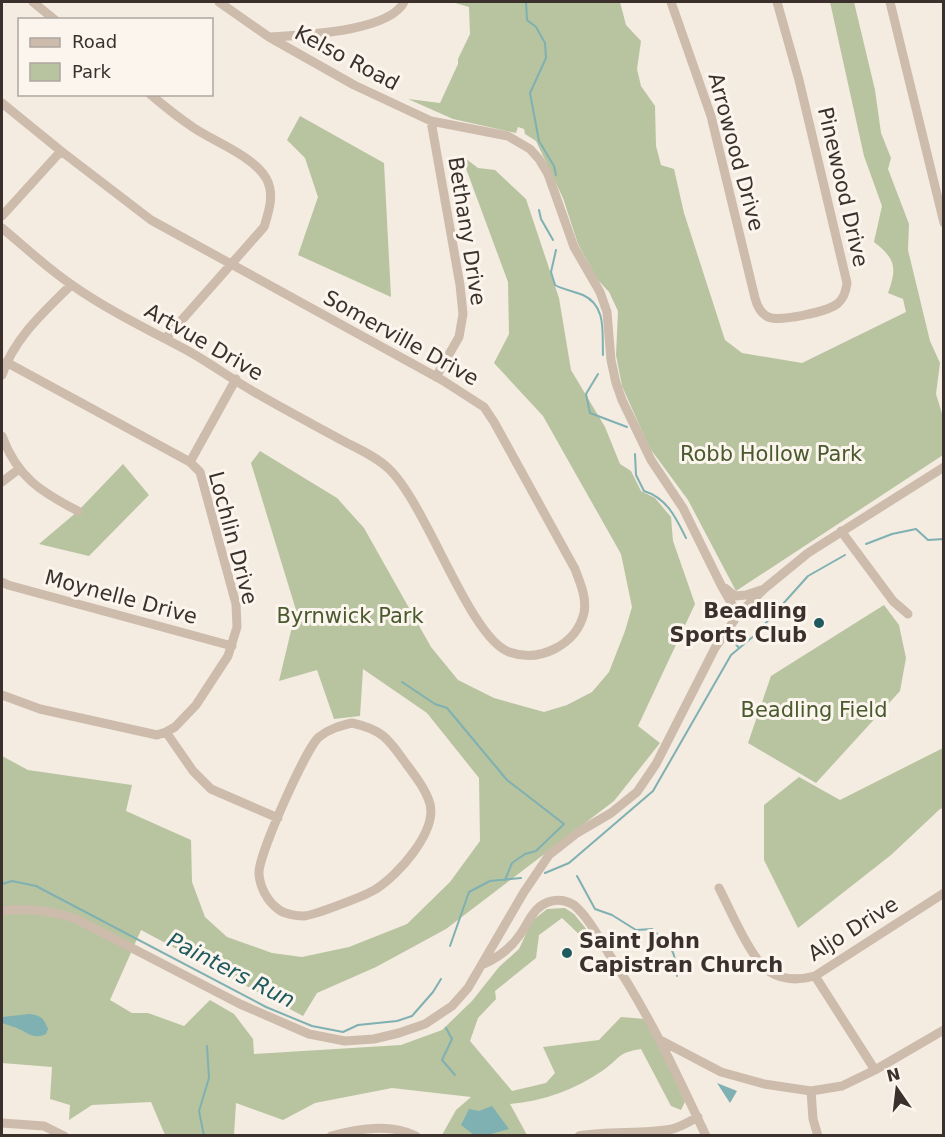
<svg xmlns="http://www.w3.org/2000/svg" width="945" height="1137" font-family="'DejaVu Sans',sans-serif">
  <rect width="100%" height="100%" fill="#f4ebe1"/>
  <!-- green -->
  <path fill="#b8c4a0" d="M452,2h168l6,23 15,16 -4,28 4,17 14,20 1,40 5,19 13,4 10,44 41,127 17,13 60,10 104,-51 -3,-13 -15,-6c9,-25 8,-34 -14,-51l8,-36 -18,-50 -34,-154h24l21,88 6,43 10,25 -3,11 21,55 -1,26 22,91 10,22 -4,31 7,23v38l-207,136 -48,-91 -39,-53 -27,-61 -6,-31 2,-44 -9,-19 -12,-13 -19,-35 -15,-46 -27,-57 -11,-7 -1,-5 -6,-2 -2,6 -63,-14 -45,-20 32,4 18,-39v-5l12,-25 -1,-27z
    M300,116l84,47 7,134 -93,-42 20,-58 -13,-39 -18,-18z
    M461,155l17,13 17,2 31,29 33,99 12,72 34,57 15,37 11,7 10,20 14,7 16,19 2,24 22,63 -57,122 22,17 -46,58 -168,128 -70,38 -59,26 -14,23 -162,-86 -31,70 22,13h16l36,13 26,-26 24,14 19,25 1,15 147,-9 41,-15 30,-29 27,-34 20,-18 13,-28 15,-12 18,-1 9,6 18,22 -7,4 -23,-22 -23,17 -3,23 -41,33 1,8 -18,19 -8,23 42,50 34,-8 9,-10 -12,-26 56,-7 22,-23 24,2 16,30 24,53 -4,8 -10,-4 -30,-57c-25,4 -20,9 -39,22 -28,19 -58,30 -92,33l17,31h-85l14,-25 15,-13 -79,-9 -77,15 -32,17 -47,-17 -2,32h-69l-14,-33 -59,3 -23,15 1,-15 -20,-6 2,-32 -50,-4v-307l26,14 104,15 -6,26 65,29 1,42 13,35 22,20 45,16 30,4 47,-10 58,-23 43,-42 30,-41 -1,-63 -52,-65 -64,-44 -3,47 -26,3 -17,-49 -38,11 17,-71 -45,-147 9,-12 77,47 27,30 67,119 27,33 36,18 50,14 23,-7 25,-13 17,-20 16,-41 7,-24 -11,-53 -78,-138 -49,-53 15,-29 -1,-52z
    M123,464l26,31 -60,61 -50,-12 39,-33z
    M884,605l15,20 7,33 -6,33 -84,92 -68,-40 23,-67z
    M943,748v60l-3,1 -49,46 -93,73 -34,-68v-55l35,-28 41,23z"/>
  <!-- water -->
  <path fill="#7fb0b2" d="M29,1014c11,1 15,4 19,15l-2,5c-12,6 -18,-1 -29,-6 -5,-2 -10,-3 -15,-5v-6z
    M717,1083l20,8 -7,12z
    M492,1106l17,23 -22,6h-13l-13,-10 8,-16 10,2z"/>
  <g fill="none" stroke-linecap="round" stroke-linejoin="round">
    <!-- stream -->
    <path stroke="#7fb0b2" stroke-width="2" d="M526,2l1,18 9,7 9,16 1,15 -16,35 9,48 15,25 2,9
      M539,210l2,9 12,21
      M556,250l-5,22 4,13c9,5 19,6 28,10 24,11 19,38 20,60
      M598,374l-12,20 4,19 37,14
      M635,454l1,21 8,16c23,7 32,27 42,47
      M866,544l26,-10 24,-5 12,11 16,-1
      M734,642l5,6
      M402,682l33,22 12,4 60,72 57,44 -28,27 -11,3 -13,9 -7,17
      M545,873l24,-10 84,-72 78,-136 24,-20 53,-59 37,-21
      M577,876l18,33 17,6 24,15 16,-1c19,17 24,21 25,47
      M2,884l10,-3 24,5 230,121 46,19 31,6 15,-7 39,-4 15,-5 21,-24 8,-13
      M450,946l19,-54 21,-11 31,-3
      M446,1028l6,11 -10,21 13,15
      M204,1136l-5,-25 10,-33 -2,-32"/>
    <!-- minor -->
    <path stroke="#cdbbac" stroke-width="9" d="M33,2l22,18
      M219,2l50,35 85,48 77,36 77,15 22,13 9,10 9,15 26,73 26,45 7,20 4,48 5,23 6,17 29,60 32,48 38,77 17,30
      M671,2l40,114 44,182c2,8 5,15 13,19 12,5 58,-5 69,-13 7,-5 9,-13 10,-21l-48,-203 -22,-78
      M890,2l54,221
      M271,37c31,-2 118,-5 133,-35
      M150,94c14,12 29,24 44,34 21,14 59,28 72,50 9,16 3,33 -2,49l-99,112
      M2,103l59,48 90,69 291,160 42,27 10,15 81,147c5,14 12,28 9,44 -8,32 -44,50 -75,39 -40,-15 -82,-147 -120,-183 -11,-11 -28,-19 -42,-26 -31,-17 -62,-33 -91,-50 -23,-13 -43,-28 -66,-41 -39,-21 -81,-41 -118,-67 -25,-17 -47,-38 -70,-57
      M431,121l29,164 3,29 -4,23 -23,40
      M2,216l59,-65
      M6,362l184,100
      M2,375c12,-37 42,-63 69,-90
      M2,436c15,41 39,56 76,75
      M2,482l17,-13
      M841,531l52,70 15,13
      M2,582l6,3 224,61
      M725,588l10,8 11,-1 15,-5
      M2,695l38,14 117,26 9,-3 9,-5 21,-22 32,-49 9,-29 -1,-23 -36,-132 -10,-10 46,-83
      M352,723c32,7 37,17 55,42 9,12 19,25 23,39 7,28 -32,71 -54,85 -9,6 -61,26 -72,27 -8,0 -20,-2 -26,-7 -11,-8 -18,-22 -19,-35 -2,-16 47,-126 60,-137 10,-8 20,-11 33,-14z
      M166,732l27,39 18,18 67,29
      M719,888c11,21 32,72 51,84 14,9 30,8 45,4l129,-83
      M2,911c25,-4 48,0 72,7l166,86 69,30 36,7 29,-2 25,-6 26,-9 27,-18 16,-18 56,-96 25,-37 28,-22 34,-20 26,-21 19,-28 59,-116 23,-33 26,-26 44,-36 136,-86
      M484,964c13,-6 26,-15 35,-28 10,-13 14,-31 33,-35 7,-2 16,0 22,4 15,13 25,33 35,49 39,58 67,118 97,182
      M815,976l60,94
      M662,1041l59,31 43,12 47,7 31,-5 33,-16 69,-40
      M811,1091l2,28 5,17
      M2,1123l42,3 20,10
      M331,1136c27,-7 58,-13 85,0
      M579,1136c31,-6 62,-1 93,-7 9,-2 18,-8 26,-12"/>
  </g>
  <!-- markers -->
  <g fill="#1f5a5e" stroke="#fbf5ee" stroke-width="2">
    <circle cx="819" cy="623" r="6"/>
    <circle cx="567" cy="953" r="6"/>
  </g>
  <g text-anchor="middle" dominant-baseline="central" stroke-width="6" stroke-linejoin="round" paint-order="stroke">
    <!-- street labels -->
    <g font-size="21" fill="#3b302b" stroke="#fbf5ee">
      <text transform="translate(347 58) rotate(28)">Kelso Road</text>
      <text transform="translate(736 152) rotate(75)">Arrowood Drive</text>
      <text transform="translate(843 187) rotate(77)">Pinewood Drive</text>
      <text transform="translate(467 231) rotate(81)">Bethany Drive</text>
      <text transform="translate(401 338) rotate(29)">Somerville Drive</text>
      <text transform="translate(204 342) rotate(30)">Artvue Drive</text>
      <text transform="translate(233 538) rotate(75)">Lochlin Drive</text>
      <text transform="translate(121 597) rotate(15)">Moynelle Drive</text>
      <text transform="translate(853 929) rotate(-32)">Aljo Drive</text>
    </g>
    <!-- park labels -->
    <g font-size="21" fill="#4a5a2e" stroke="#fbf5ee">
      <text x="771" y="454">Robb Hollow Park</text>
      <text x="350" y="616">Byrnwick Park</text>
      <text x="814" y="710">Beadling Field</text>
    </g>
    <!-- poi labels -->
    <g font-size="21" font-weight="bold" fill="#3b302b" stroke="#fbf5ee" text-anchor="end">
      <text x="807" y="611">Beadling<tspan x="807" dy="24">Sports Club</tspan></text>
      <text x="579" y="941" text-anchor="start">Saint John<tspan x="579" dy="24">Capistran Church</tspan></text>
    </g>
    <!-- water labels -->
    <g font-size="22" font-style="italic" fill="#1f5a5e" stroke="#fbf5ee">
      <text transform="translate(231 970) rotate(27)">Painters Run</text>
    </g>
  </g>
  <!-- border -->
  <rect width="945" height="1137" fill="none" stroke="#3b302b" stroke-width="6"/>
  <!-- legend -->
  <rect x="18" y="18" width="195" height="78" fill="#fbf5ee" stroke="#aea6a0" stroke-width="1.5"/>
  <rect x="30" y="38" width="30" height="9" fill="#cdbbac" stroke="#aea6a0" stroke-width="1.5"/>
  <text x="72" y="48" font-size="18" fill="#3b302b">Road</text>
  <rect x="30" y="63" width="30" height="18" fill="#b8c4a0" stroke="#aea6a0" stroke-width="1.5"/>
  <text x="72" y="78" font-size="18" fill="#3b302b">Park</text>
  <!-- north arrow -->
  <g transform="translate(897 1089) rotate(346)" stroke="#fbf5ee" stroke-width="4.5" paint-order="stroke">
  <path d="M0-4.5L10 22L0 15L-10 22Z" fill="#3b302b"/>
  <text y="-9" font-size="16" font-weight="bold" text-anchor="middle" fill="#3b302b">N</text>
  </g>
</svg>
